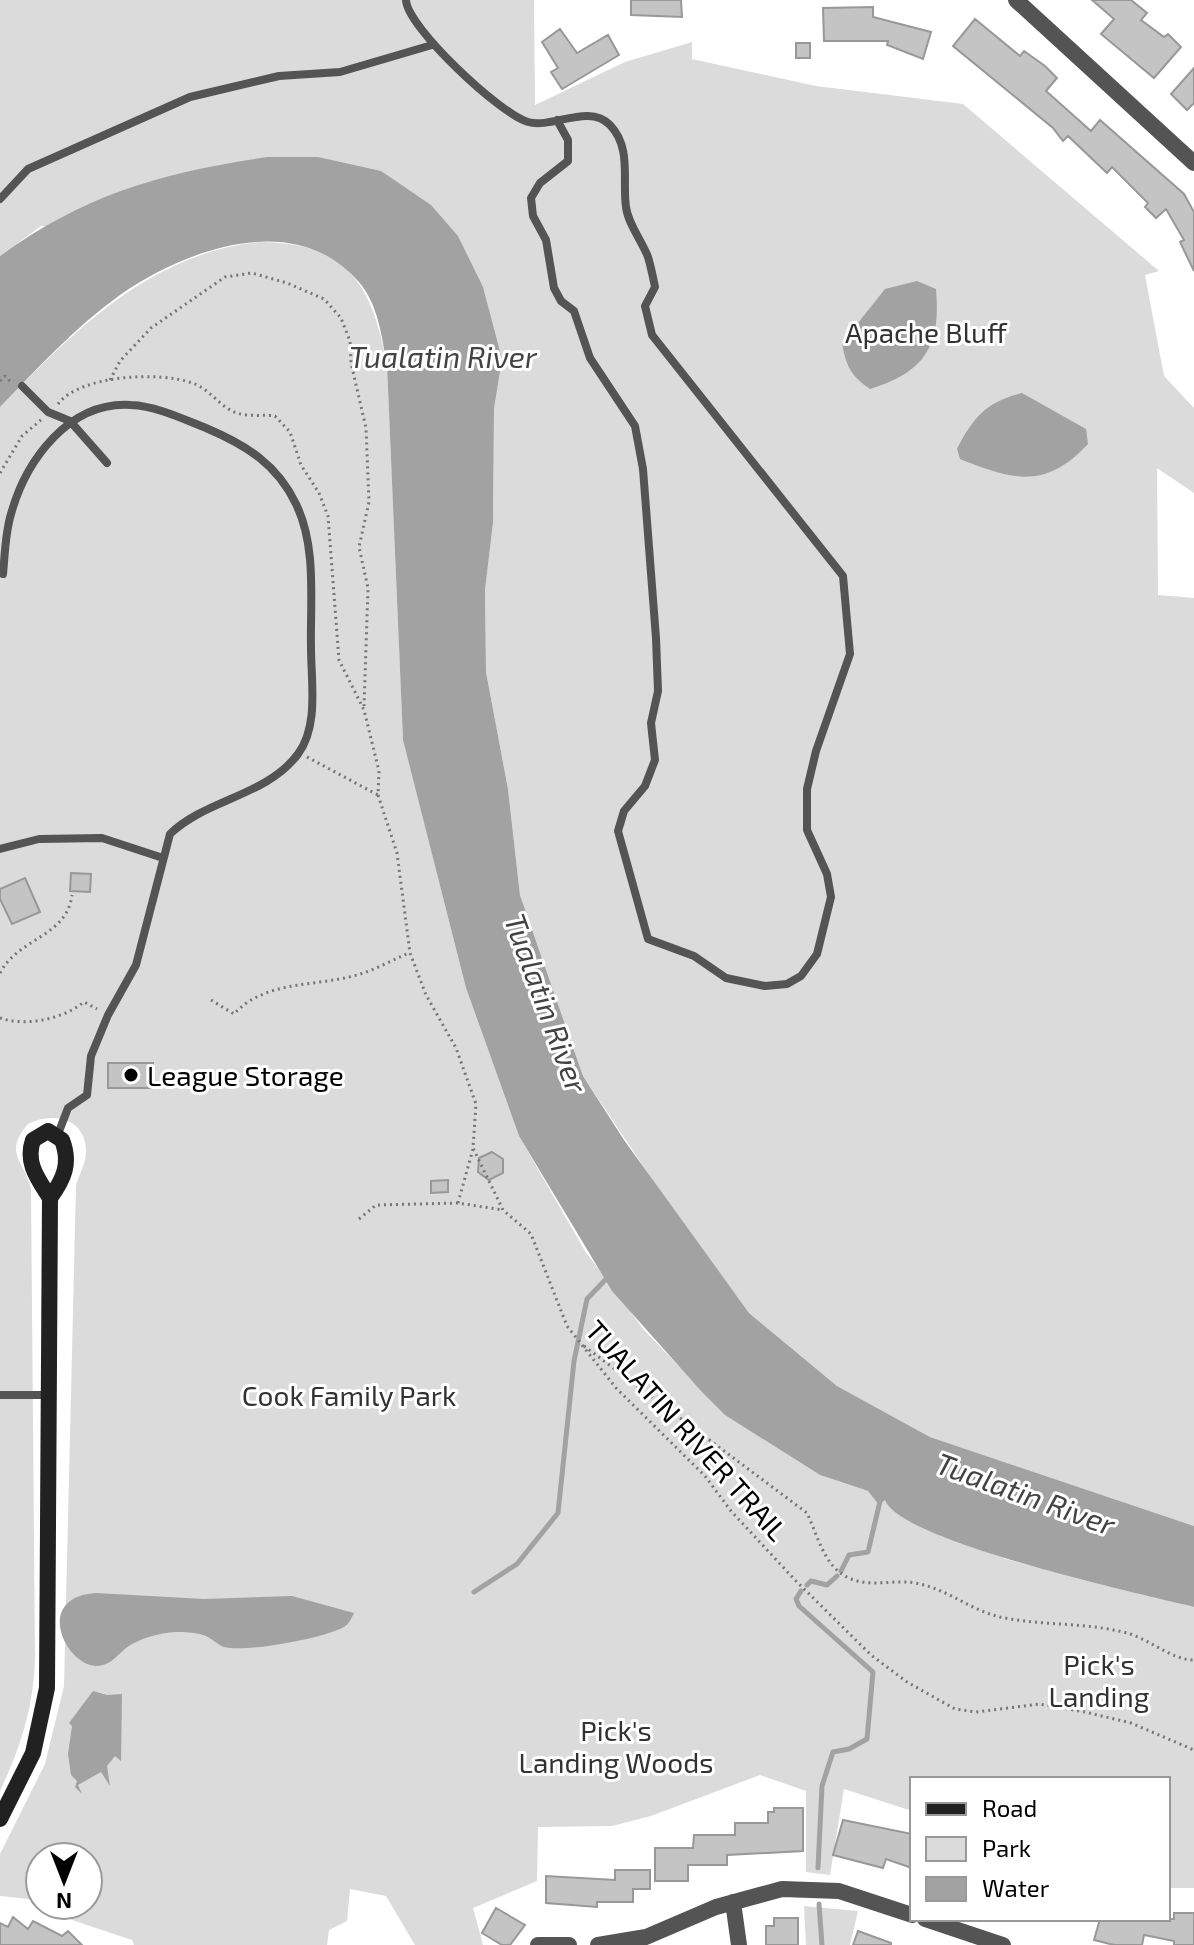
<svg xmlns="http://www.w3.org/2000/svg" width="1194" height="1945" font-family="'Exo 2',sans-serif">
  <rect width="100%" height="100%" fill="#fff"/>
  <!-- green -->
  <path fill="#dbdbdb" d="M0,0h534l1,105 90,-43 67,-20v17l124,27 147,18 196,167 -14,4 19,101 30,32v85l-37,-25 1,127 36,3v928l-264,-89 -93,-51 -88,-73 -77,-104 -89,-133 -63,-181 -12,-106 -22,-117 -1,-82 8,-67 1,-114 8,-50 -44,-123 -417,-10 -41,30z
    M259,242c89,0 114,44 128,124l16,373 63,249 53,148 66,115 59,79 82,85 94,60 48,16 137,68 189,48v281h-26v-109h-256v32l-68,-22 -14,86 -24,-3v-81l-46,-16 -109,41 -39,10 -74,1 -1,54 -64,27 10,37h-68l-29,-49 -36,-7 -3,32 -18,9 -2,15h-193l-2,-5 -57,-19 -34,-16h47v-48h-48v47l-12,-5 -28,-3v-42l45,-90 19,-78 12,-501c4,-12 11,-24 10,-36 -2,-32 -35,-37 -58,-25 -25,29 -4,37 3,64l4,469c-1,49 -14,90 -35,134v-1384c74,-76 149,-153 259,-165z
    M804,1906l54,5 -8,34h-44z"/>
  <!-- water -->
  <path fill="#a2a2a2" d="M267,157h51l63,14 50,34 27,31 25,51 19,72 -8,50 -1,114 -8,67 1,82 22,117 12,106 63,181 41,64 125,173 88,73 93,51 264,89v81c-49,-12 -295,-66 -309,-107l-6,5 -11,-14 -48,-16 -95,-60 -23,-23 -90,-101 -93,-155 -53,-148 -63,-248 -16,-374c-5,-29 -9,-63 -29,-85 -63,-72 -172,-32 -238,14 -45,32 -82,73 -120,112v-151c87,-63 162,-83 267,-99z
    M917,281l19,8c5,56 -10,83 -66,100 -19,-13 -24,-23 -28,-46l43,-54z
    M1022,393l64,36 2,15c-43,46 -75,36 -128,15l-3,-10c17,-33 30,-47 65,-56z
    M96,1593l108,6 88,-3 62,17c-3,6 -5,11 -10,14 -19,11 -99,26 -120,20 -7,-2 -13,-10 -21,-12 -9,-3 -27,-4 -36,-2 -10,1 -26,6 -35,11 -13,7 -19,22 -36,22 -31,-1 -63,-69 0,-73z
    M93,1691l14,4 15,-1 -1,67 -6,-5 -8,10 3,20 -9,-14 -23,13 4,9 -7,-7 2,-6 -6,-6 -3,-21 4,-28 -3,-3z"/>
  <g fill="none" stroke-linecap="round" stroke-linejoin="round">
    <!-- stream -->
    <path stroke="#a2a2a2" stroke-width="5" d="M841,1571l8,-16 19,-3 13,-55
      M807,1585l4,-4 16,4 10,-9
      M801,1591l-5,8 3,7 74,66 -6,67 -18,10 -16,3 -11,34 -4,82
      M474,1592l43,-28 41,-51 16,-152 13,-62 21,-22
      M819,1904l3,41"/>
  </g>
  <!-- building -->
  <path fill="#c4c4c4" stroke="#989898" stroke-width="2" d="M631,0h50l1,17 -51,-2z
    M1092,0h39l16,13 -6,7 23,17 4,-3 13,13 -27,31 -53,-44 13,-15z
    M873,7v10l58,15 -8,27 -36,-14 1,-4h-64l-1,-33z
    M975,19l45,37 4,-5 21,15 12,12 -11,13 45,40 9,-11 84,74 10,18v59l-14,-29 4,-2 -18,-31 -10,9 -11,-11 3,-4 -36,-36 -5,6 -39,-37 -5,5 -10,-13 -100,-82z
    M560,29l17,24 31,-18 11,20 -57,34 -11,-17 7,-4 -16,-26z
    M796,43h14v15h-14z
    M1194,68v35l-7,7 -16,-16z
    M71,873l20,1 -1,18 -20,-1z
    M25,878l15,34 -28,12 -12,-25v-10z
    M108,1063h45v25h-45z
    M492,1152l11,7v14l-14,7 -11,-8 1,-14z
    M448,1180v12l-17,1v-12z
    M774,1808h29v43l-76,4v10h-39v16h-33v-33h38l1,-13h41v-12h33v-11h6z
    M843,1820l69,14v34l-26,-9 -3,9 -50,-13z
    M615,1870h35v19h-17v13h-36v5l-51,-4v-27l69,4z
    M496,1908l29,17 -15,20h-8l-20,-12z
    M1174,1913h20v32h-20v-4l-30,-6 -2,10h-28l-20,-5 6,-21h74z
    M13,1917l15,12 5,-8 29,15 6,-5 14,14h-82v-22l8,4z
    M774,1918h24v27h-32v-19h8z
    M858,1931l33,12v2h-38z"/>
  <g fill="none" stroke-linecap="round" stroke-linejoin="round">
    <!-- path -->
    <path stroke="#767676" stroke-width="3" stroke-dasharray="2 4" stroke-linecap="butt" d="M110,380l10,-19 31,-33 74,-51 27,-4 35,10 37,16 17,19 9,23 1,22 15,65 3,74 -10,45 9,41 -4,118
      M0,381l5,-5 6,6
      M58,404c22,-29 101,-33 134,-21 16,5 26,21 40,28 14,7 29,3 43,5l15,16 11,33 18,28 9,23 11,144 25,50 15,61 -1,24 19,58 13,100 16,42 30,53 20,56 -3,44 30,62 28,24 36,92 49,62 89,88 26,35 64,69 76,75 36,27 48,27 21,3 63,-8 46,8 46,11 63,27
      M0,473l22,-37 19,-16
      M307,757l71,38
      M0,973c18,-35 67,-36 72,-78
      M211,1000l23,14c31,-34 81,-27 123,-39 18,-5 35,-15 52,-22
      M0,1018c26,9 63,1 84,-16l13,7
      M458,1203l15,-54
      M359,1219l17,-14 82,-2 45,7
      M584,1346l223,167c11,23 17,54 42,65 21,10 44,1 66,5 31,5 55,27 85,34 42,9 85,5 127,16 24,7 45,27 67,27"/>
    <!-- lane -->
    <path stroke="#545454" stroke-width="8" d="M406,0c1,27 94,114 122,122 24,7 61,-19 82,3 22,23 12,55 16,82 2,17 16,34 22,50 3,10 5,20 7,30l-10,19 7,29 191,241 7,78 -34,97 -9,38v41l20,44 4,23 -14,57 -16,22 -14,8 -22,2 -39,-8 -32,-22 -46,-17 -30,-108 6,-20 21,-25 10,-26 -4,-37 7,-32 -2,-53 -13,-169 -8,-43 -45,-68 -16,-47 -13,-10 -7,-13 -8,-48 -13,-24 -2,-18 9,-15 28,-22v-21l-11,-20
      M0,199l28,-30 162,-72 89,-21 61,-4 92,-27
      M22,386l26,26 22,9 37,42
      M3,574c2,-20 2,-40 8,-60 15,-54 58,-113 120,-109 25,1 52,14 75,23 40,17 71,36 90,76 21,43 14,97 15,144 0,33 8,78 -13,106 -31,42 -92,45 -128,80l-34,131 -28,50 -17,41 -4,39 -19,13 -10,26
      M0,849l39,-10 63,-1 61,20
      M0,1395h50"/>
    <!-- street -->
    <path stroke="#545454" stroke-width="16" d="M1016,0l178,163
      M733,1902l6,43
      M925,1919l78,26
      M538,1945h31
      M598,1945l48,-8 70,-30 66,-18 57,2 73,24"/>
    <!-- secondary -->
    <path stroke="#212121" stroke-width="16" d="M0,1819l33,-66 14,-65 3,-490c-12,-19 -25,-35 -17,-58l15,-9 14,9c9,23 2,39 -12,58"/>
  </g>
  <!-- markers -->
  <circle fill="#000" stroke="#fff" stroke-width="3" cx="131" cy="1075" r="8"/>
  <g text-anchor="middle" dominant-baseline="central" stroke-width="6" stroke-linejoin="round" paint-order="stroke">
    <!-- park labels -->
    <g font-size="28" fill="#323232" stroke="#fff">
      <text x="926" y="332">Apache Bluff</text>
      <text x="349" y="1395">Cook Family Park</text>
      <text x="1099" y="1664">Pick's<tspan x="1099" dy="32">Landing</tspan></text>
      <text x="616" y="1730">Pick's<tspan x="616" dy="32">Landing Woods</tspan></text>
    </g>
    <!-- poi labels -->
    <g font-size="28" fill="#000" stroke="#fff" text-anchor="start">
      <text x="147" y="1075">League Storage</text>
    </g>
    <!-- street labels -->
    <g font-size="28" fill="#000" stroke="#fff">
      <text transform="translate(687 1430) rotate(48)">TUALATIN RIVER TRAIL</text>
    </g>
    <!-- water labels -->
    <g font-size="30" font-style="italic" fill="#434343" stroke="#fff">
      <text x="443" y="356">Tualatin River</text>
      <text transform="translate(547 1003) rotate(70)">Tualatin River</text>
      <text transform="translate(1026 1493) rotate(20)">Tualatin River</text>
    </g>
  </g>
  <!-- legend -->
  <rect x="910" y="1777" width="260" height="144" fill="#ffffff" stroke="#999999" stroke-width="2"/>
  <rect x="926" y="1803" width="40" height="12" fill="#212121" stroke="#999999" stroke-width="2"/>
  <text x="982" y="1817" font-size="24" fill="#000000">Road</text>
  <rect x="926" y="1837" width="40" height="24" fill="#dbdbdb" stroke="#999999" stroke-width="2"/>
  <text x="982" y="1857" font-size="24" fill="#000000">Park</text>
  <rect x="926" y="1877" width="40" height="24" fill="#a2a2a2" stroke="#999999" stroke-width="2"/>
  <text x="982" y="1897" font-size="24" fill="#000000">Water</text>
  <!-- north arrow -->
  <g transform="translate(64 1881) rotate(180)"><circle r="38" fill="#ffffff" stroke="#999999" stroke-width="2"/>
  <path d="M0-6L14 30L0 20L-14 30Z" fill="#000000"/>
  <text y="-12" font-size="22" font-weight="bold" text-anchor="middle" fill="#000000">N</text>
  </g>
</svg>
